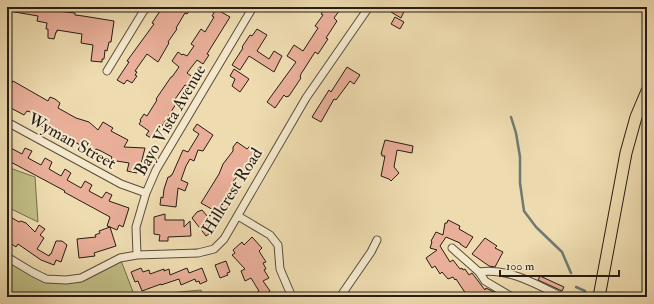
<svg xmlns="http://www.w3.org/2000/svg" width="654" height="304" font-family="'IM FELL Double Pica',serif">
  <rect width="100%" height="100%" fill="#eedcb0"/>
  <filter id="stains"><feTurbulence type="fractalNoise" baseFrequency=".005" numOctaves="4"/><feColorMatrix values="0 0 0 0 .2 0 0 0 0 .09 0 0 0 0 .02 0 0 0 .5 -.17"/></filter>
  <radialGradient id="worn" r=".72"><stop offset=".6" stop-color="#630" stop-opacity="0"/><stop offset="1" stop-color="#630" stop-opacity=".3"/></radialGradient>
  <!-- green -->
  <path fill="#c1be86" stroke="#746e4e" d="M7,167l28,10 3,45 -31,-15z
    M7,257l39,22 35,-1 39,-20 15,39h-128z
    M201,290l2,7h-64l7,-2z"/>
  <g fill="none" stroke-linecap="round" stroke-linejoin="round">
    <!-- stream -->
    <path stroke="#6d7b73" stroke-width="2.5" d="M511,117l5,16 4,24v26l4,28 12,16 26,25 9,21
      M576,287l9,4"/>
  </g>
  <!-- building -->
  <path fill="#e9af99" stroke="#271d15" d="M10,7h38v3l27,3v2l8,1 31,5 -3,21h-2l-2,9 -2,-1 -1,9h-2v3l-11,-1 2,-16 -12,-2 1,-9 -25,-4v2h-1l-2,7 -6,-1v-9h-2l1,-6 -10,-2 1,-5 -29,-5z
    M154,7h38l-5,7 -2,-1 -9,15 1,1 -9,13 1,1 -11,19 -11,-8 -12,17 2,1 -2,3 2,1 -5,7 -5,-3 -3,4 -7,-4 12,-18 -2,-1 27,-37 -2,-1 8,-12z
    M326,7h16l-8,11 3,3 -11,17 2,1 -10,15 -3,-2 -14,22 -1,3 1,1 -12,18 -3,1 -2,-2 -9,13 -8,-6 29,-40 -9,-6 7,-11 9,6 15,-23 -3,-2 8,-11 -2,-1z
    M394,7h12l-5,11 -10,-6z
    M216,9l14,8 -23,37 2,1 -6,9 -6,-4 -10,13 7,5 -2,4 -3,5 -4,-2 -12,17 3,2 -14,22 2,2 -5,7 -2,-2 -4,6 -7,-4 3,-4 -10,-7 2,-3 -1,-1 4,-6 3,2 10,-16 -1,-1 15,-22h1l7,-10 -7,-6 6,-9 4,3 1,-1 4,2 7,-10 -3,-2 10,-15 4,3 9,-15 -2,-1z
    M395,17l9,5 -4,7 -9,-5z
    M257,29l10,6 -10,16 12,8 5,-8 8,5 -8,16 -25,-16 -9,14 -8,-5 11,-17 -1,-1 8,-12 2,1z
    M347,67l13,8 -6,9 -4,-3 -14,19 -2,-1 -13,23 -9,-5 17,-27 2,2z
    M234,69l15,10 -9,13 -8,-6 3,-7 -5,-3z
    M13,81l35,20 2,-4 5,2 5,4 -2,5 18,10 13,4 9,8 5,-8 10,6 -2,3 17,9 -4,7 21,1 -5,20 -2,-1 -1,6 -10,-2 2,-8 -12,-2 -2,4 -5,-3 2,-5 -11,-6 -5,-2 -3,4 -44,-27 -2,3 -7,-4 3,-5 -9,-7 -7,-2 -3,4 -17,-9v-15z
    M197,124l16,11 -10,16 -5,-1 -4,11 -4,-2 -4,7 -5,14 7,3 -3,8 -7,-3 -2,19 -16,-2 1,-8 2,1 1,-9 4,-12h2l1,-2h1l11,-25 5,2 11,-18 -6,-4z
    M385,140l28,6 -1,7 -15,-3 -3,17 5,6 -8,8 -2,-2 -8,-3 4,-20h-3v-2h-1z
    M237,142l10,7 3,-3 6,4 -11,18 2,1 -3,7 -4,-3 -8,10 4,2 -10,18 2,1 -4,6 -3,-2 -4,4 -16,-9 18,-29 4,-10 10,-13v-4z
    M7,146l15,8 3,-6 7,3 -4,7 13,7 4,-7 7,4 -3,7 12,7 4,-7 6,4 -4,7 14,8 4,-7 7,4 -3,6 13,7 4,-6 6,3 -3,6 20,7 -6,19 -4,-2 -2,5 -7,-3 6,19 -22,7 1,3 -16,2 -2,-19 19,-2 -1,-2 5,-2 -1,-2 11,-4 -3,-1 3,-9 -46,-25 1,-1 -58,-31z
    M202,210l11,13 -4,4 4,4 -7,5 -14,-18 5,-6z
    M165,214v6h19v7l6,-6 1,15 -23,1v4h-9l1,-6 -6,-1v-17z
    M7,215l12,7 2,-1 5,2 9,9 4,-7 6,4 -5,6 4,3 -7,11 12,7 1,-2h1l5,-13h6l5,4 -6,17 -5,-2 -2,5 -13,-5 -23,-16 -2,3 -9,-6z
    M448,220l12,6 -1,3 14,8 -7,11 -6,-4v-1l-14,-6 -6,9 10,16 3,-2 7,9 2,-1 1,2 2,-1 4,6 3,-2 13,17 1,-2 10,5 -2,4h-26l-12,-18 -1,1 -2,-3 -5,2 -6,-7 -2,2 -5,-8 -3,2 -6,-10 11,-8 -7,-2 2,-6 -1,-1 5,-9 7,3 2,-12h2z
    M252,237l10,11 -3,3 7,11 -3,1 3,6 -2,1 5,8 -6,3 7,10 -3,2 2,4h-19l9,-6 -8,-13 -6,3 -4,-10 4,-2 -13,-14 3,-2 -2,-3 9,-8 2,3z
    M485,238l12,8 -2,2 8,4 -8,15 -6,-1 -17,-12z
    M226,261l4,11 -3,1 1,2 -8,3 -5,-13z
    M141,268l2,4 6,-2 1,4 14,-5v2l5,-2 1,6 17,-7 2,5 13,-5 5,13 -7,3 -1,-3 -3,1 -1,-3 -14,6 -2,-6 -18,6v-1l-19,7 -4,-10 -3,1 -4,-10z
    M540,276l24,11 -2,4 -24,-11z"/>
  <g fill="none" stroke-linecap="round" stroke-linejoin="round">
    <!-- minor casing -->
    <g stroke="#594d3c" stroke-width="9">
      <path id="minor" d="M135,7l10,3
        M107,71l39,-64
        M7,122l114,62 25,9
        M238,216l32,19 8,10 2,24 12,28
        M452,248l27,24 6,9 27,16
        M137,255l-1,-28 10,-34 10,-23 97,-163
        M7,257l25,15 14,7 20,1 15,-2 39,-20 17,-3 61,-2 16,-4 10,-10 82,-141 63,-91
        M479,272c28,-5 59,13 83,25
        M340,297l31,-45 6,-12"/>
    </g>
    <!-- primary casing -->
    <g stroke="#271d15" stroke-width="13">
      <path id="primary" d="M599,297l27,-144 10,-36 11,-26"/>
    </g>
    <!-- minor -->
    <use href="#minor" stroke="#f4e8cc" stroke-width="7"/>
    <!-- primary -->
    <use href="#primary" stroke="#eedcb0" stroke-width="11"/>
  </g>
  <g text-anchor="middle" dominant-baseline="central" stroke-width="4" stroke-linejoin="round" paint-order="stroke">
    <!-- street labels -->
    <g font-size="17" fill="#271d15" stroke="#f4e8cc">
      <text transform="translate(170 120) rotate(-60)">Bayo Vista Avenue</text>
      <text transform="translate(72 141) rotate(29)">Wyman Street</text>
      <text transform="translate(232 191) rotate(-58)">Hillcrest Road</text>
    </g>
  </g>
  <!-- margin -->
  <rect width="654" height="304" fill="none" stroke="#eedcb0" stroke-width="24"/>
  <rect x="8" y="8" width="638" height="288" fill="none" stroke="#271d15" stroke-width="2"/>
  <rect x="12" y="12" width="630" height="280" fill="none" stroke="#271d15"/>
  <!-- scale -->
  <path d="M500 270v6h119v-6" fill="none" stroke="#271d15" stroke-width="2"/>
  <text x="506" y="270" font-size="12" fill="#271d15" stroke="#f4e8cc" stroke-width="3" paint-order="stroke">100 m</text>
  <rect width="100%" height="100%" filter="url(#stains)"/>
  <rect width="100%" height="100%" fill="url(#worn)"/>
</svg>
